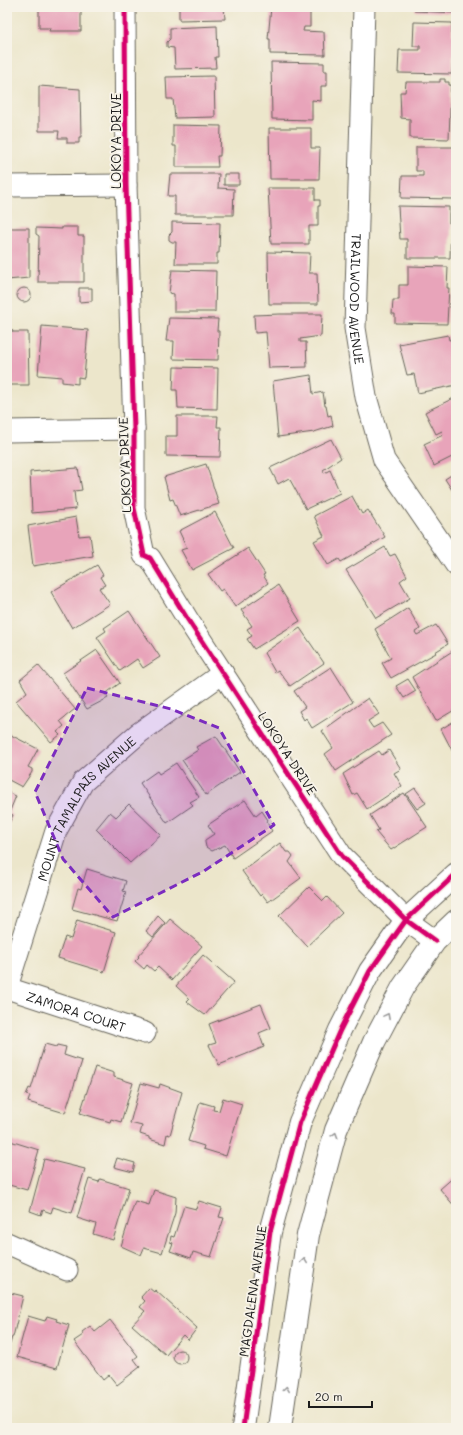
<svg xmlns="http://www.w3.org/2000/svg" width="463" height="1435" font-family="Mali,sans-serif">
  <rect width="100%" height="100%" fill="#f7f3e8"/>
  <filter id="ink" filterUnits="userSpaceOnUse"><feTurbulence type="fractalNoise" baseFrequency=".025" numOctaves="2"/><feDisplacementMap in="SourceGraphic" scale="8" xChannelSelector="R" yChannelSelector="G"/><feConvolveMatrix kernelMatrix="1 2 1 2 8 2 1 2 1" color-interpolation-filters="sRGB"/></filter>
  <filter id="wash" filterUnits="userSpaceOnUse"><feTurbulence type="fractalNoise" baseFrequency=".012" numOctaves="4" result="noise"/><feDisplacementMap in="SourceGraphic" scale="16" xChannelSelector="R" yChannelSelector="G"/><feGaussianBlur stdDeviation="0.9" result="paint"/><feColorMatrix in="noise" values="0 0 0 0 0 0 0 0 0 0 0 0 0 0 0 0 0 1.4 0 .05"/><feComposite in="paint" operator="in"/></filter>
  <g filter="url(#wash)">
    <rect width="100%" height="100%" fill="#ece6cb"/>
    <g id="blocks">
      <!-- building -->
      <path fill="#e8a4ba" d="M39,7h42v24h-32l1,-3h-11z
        M179,7h45l1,12 -46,1z
        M271,7h39v20h-6l-1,4 21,1 1,23 -55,-1v-15h-2z
        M415,7h41v6l-41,-2z
        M414,22l38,1v12h2l-2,39 -54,-1 1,-23h21v-4h-7z
        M217,26l1,31h-3l1,11 -41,1 -1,-21 -7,-1v-5l3,-3v-11z
        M271,62l53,1v8h3v15h-6v15l-9,-1v20l-40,-1z
        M214,76l1,41 -40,1 -2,-19h-6l-1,-22z
        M440,79h5v3h4v3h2l-2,54 -39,-1v-19l-9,-1 -1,-26h5l1,-10h34z
        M39,86l41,3 1,48h-2v6h-12v-5h-9l1,-7h-20z
        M7,108h3v14h-3z
        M173,125l48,1 -1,30h-3l1,11h-42v-21h-3z
        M269,128h42v20h9l-1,31h-49z
        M416,147h39l1,36 -2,16 -53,-1 1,-22h21v-5h-7z
        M170,174h49l-1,14 16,1 -1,26h-58v-19h-7z
        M224,174h15v11h-15z
        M268,188h47v12h5v6h-2v20h-9v18h-38z
        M398,206l51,1v16h2l-1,35h-43v-19h-7z
        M172,222l48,1 -1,30h-2v11h-42l1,-22h-4l-3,-2v-5l3,-3z
        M7,226h3v2h19v50l-22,2z
        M62,227h16v9h6v46h-46l1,-46 -3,-2v-6l26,1z
        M268,252l42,1 -1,20h8l1,31h-49z
        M408,266l40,1 -1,21h2l-2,36 -52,-1v-9h-3l1,-14h6v-15h9z
        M172,270l44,1 -1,41h-41v-18l-5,-1z
        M17 295a7 7 0 1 1 14 0a7 7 0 1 1-14 0Z
        M79,288h13v13l-13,1z
        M280,314h42l-1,22 -21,3v3h6l1,25 -38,1 -3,-36 -11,1 -1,-18z
        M169,318l49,1 -1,12h2l-1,29 -45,-1 1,-18h-8z
        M42,326l46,4 -4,48 -6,-1v7l-16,-2v-5l-24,-2z
        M7,330h5l1,2h15l1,53h-22z
        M448,335l1,5 5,-1 2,8v38l-38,8 -4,-19 -7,1 -8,-31z
        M174,367l44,1 -1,41 -39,-1 -1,-18h-4z
        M311,375l2,19 10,-2 2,14h1l2,10 3,-1 2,11 -19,6 -36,5 -5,-56z
        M456,397v58l-22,11 -10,-22 19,-9 -1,-4 -6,3 -11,-22z
        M177,416h41l-1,11h4l-1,30 -54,-1v-20h11z
        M331,439l10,19 -18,12 1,3 6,-3 10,23 -34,16 -17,-31 -11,6 -8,-16z
        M206,464l13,40 -39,12 -7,-17 -3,1 -6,-23z
        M78,468l4,22 -8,1 2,18 -44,4 -2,-41z
        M456,472v24l-11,-17z
        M352,496l10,18 6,-4 17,27 -44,25 -2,-3 -11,6 -14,-24 10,-5 -10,-20z
        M215,512l19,36 -42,22 -11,-20 6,-2 -8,-17z
        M76,517l3,19 11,-1 3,21 -60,10 -5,-40z
        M385,547l5,9 5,-2 12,22 -7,5 10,17 -34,20 -30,-48z
        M248,548l17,26 -2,1 5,8 -33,24 -12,-18 -3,2 -12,-17z
        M97,565l6,10 -3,2 5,8 -6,3 11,16 -38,24 -21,-36z
        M278,585l22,36 -46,28 -7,-10 5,-3 -5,-7 5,-3 -11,-16z
        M408,608l12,21 -5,3 2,3 19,-10 12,19 -13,8 1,1 -45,25 -9,-15 9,-5 -16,-29z
        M129,611l31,46 -17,11 -6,-9 -17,12 -23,-34 9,-6 -2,-3z
        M300,628l24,35 -34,23 -12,-16 -3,2 -11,-19z
        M97,650l23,33 -15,11 3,4 -21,11 -24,-36z
        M454,650l2,3v56l-20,12 -24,-44z
        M38,665l37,44 -15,12 4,5 -7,6 3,3 -9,7 -35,-41 11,-9 -7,-12z
        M331,667l22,35 -41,26 -6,-10 -2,2 -5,-9 6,-4 -11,-16z
        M408,679l8,12 -12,7 -8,-12z
        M368,698l11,16 -11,7 5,7 9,-5 9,12 -55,36 -11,-17 8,-6 -11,-17z
        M456,720v38l-15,-29z
        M7,733l31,16 -10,18 4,2v3l-10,15 -15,-8z
        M216,736l24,36 -34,23 -24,-35 16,-10 -2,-3z
        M389,750l12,19 -7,4 8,13 -35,23 -10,-16 -4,2 -10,-21 36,-23 3,4z
        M176,763l23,34 -9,5 3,3 -26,18 -27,-40 17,-12 2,3z
        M415,788l11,15 -9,6 -11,-15z
        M7,792l9,4 -7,17 4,2 -6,12z
        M404,793l23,34 -36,23 -15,-18 3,-2 -9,-15z
        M245,800l11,16 6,-5 6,9 -2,1 6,10 -39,27 -8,-13 -13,6 -6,-4 -1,-5v-2l9,-6 -6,-9z
        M129,804l32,31 -31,28 -34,-34 14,-17 6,5z
        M280,843l6,9h4l3,4 -4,6 12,16 -33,24 -6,-8 -2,2 -18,-25z
        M87,869l39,12 -3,10 3,1 -9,29 -45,-12 6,-21 3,1z
        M309,887l14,14 4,-4 15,16 -35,33 -28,-30z
        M158,916l7,7 -12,14 -7,-6z
        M170,919l32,27 -30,34 -14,-13 -4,4 -7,-6 -3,4 -9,-8 4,-4 -1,-1z
        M77,920l39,12 -12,40 -46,-14 7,-21 6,2z
        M203,955l31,27 -29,33 -18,-13 3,-3 -14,-13z
        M261,1004l10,24 -12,5 5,14 -45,18 -10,-20 7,-2 -7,-19z
        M45,1044l11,3 1,-2 9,2 -2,8 18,6 -17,52 -37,-11 2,-6 -4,-1 3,-7 2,1z
        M95,1067l19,6v4l19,6 -12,39 -10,-3 -1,3 -30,-9z
        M141,1083l18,5 1,-4 22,8 -12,43 -3,-1 -2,10 -16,-5v-2l-9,-3 2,-8 -12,-3z
        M223,1098l19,6 -16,52 -23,-7 1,-3 -16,-5 12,-39 14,4 -1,4 6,1z
        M7,1140l32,10 -12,40 -18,-5 -2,6z
        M117,1158l18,5 -2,9 -19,-5z
        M44,1159l41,10 -13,44 -19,-6 -2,6 -8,-3 -2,5 -11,-4z
        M456,1175v33l-16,-19z
        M89,1179l10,3 1,-3 29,9 -16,52 -20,-6 3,-10 -19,-6z
        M154,1190l22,7 -1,16 -13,40 -18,-5 -3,7 -20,-9 14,-45 14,4z
        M199,1201l23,7 -3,9 5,1 -13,39 -18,-5 -2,6 -21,-7 3,-8 -3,-1 1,-6 3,1 10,-31 12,3z
        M149,1288l5,4 1,-2 42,38 -9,12 -5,-5 -17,20 -34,-30 13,-14 -5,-4 5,-6 -4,-4z
        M7,1292l16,4 -10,41h-1l-2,7 -3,-1z
        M28,1316l17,5 2,-5 10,3 -1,2 13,4 -12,43 -40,-11z
        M110,1320l28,36 -4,3 6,8 -23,18 -8,-10 -6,5 -29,-39 9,-6 -1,-3 8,-6 5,6z
        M173 1357a7 7 0 1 1 14 0a7 7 0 1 1-14 0Z"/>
    </g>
  </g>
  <g filter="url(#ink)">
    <use href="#blocks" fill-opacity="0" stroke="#656359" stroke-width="1"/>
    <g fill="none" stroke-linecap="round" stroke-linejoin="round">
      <!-- minor casing -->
      <g stroke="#656359" stroke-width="23">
        <g id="minor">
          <path d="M125,7l1,178 8,244v79l10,47 6,3 38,62 154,236 64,64 29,21"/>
          <path id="s1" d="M364,7l-9,321 11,69 18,63 72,105"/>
          <path d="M7,186l119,-1"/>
          <path d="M7,431l127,-2"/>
          <path id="s2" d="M7,987l49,-156 27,-49 56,-49 84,-60"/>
          <path id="s3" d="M7,988l138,45"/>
          <path d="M7,1243l60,27"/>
        </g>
      </g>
      <!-- tertiary casing -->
      <g stroke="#656359" stroke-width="24">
        <path id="tertiary" d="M243,1428l27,-196 30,-110 40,-92 30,-59 36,-51 50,-46
          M280,1428l28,-193 28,-105 38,-88 29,-55 32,-46 21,-20"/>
      </g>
      <!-- minor -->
      <use href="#minor" stroke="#fff" stroke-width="21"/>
      <!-- tertiary -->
      <use href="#tertiary" stroke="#fff" stroke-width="22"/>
      <!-- cycleway casing -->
      <g stroke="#f7f3e8" stroke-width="8">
        <path id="cycleway" d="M125,7l1,178 8,244v79l10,47 6,3 38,62 154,236 64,64 29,21
          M243,1428l27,-196 30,-110 40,-92 30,-59 36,-51 50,-46"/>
      </g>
      <!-- cycleway -->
      <use href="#cycleway" stroke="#d6006c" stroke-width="5"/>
    </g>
    <!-- one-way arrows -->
    <defs><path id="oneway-chevron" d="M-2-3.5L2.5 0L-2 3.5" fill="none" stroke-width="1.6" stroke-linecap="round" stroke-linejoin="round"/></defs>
    <g stroke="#999">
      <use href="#oneway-chevron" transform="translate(387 1016) rotate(-62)"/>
      <use href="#oneway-chevron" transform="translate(335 1135) rotate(-73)"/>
      <use href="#oneway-chevron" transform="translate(304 1261) rotate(-82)"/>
      <use href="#oneway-chevron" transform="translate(286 1389) rotate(-82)"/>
    </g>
  </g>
  <!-- marked area -->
  <path fill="#7b2cbf" fill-opacity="0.2" stroke="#7b2cbf" stroke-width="3" stroke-dasharray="8 5" stroke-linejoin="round" d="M87,688l84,21 48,19 55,97 -70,46 -91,46 -50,-58 -28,-67z"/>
  <g text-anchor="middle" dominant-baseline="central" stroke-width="3.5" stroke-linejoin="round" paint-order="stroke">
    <!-- street labels -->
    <g font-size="13" fill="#1c1c1c" stroke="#f7f3e8">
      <text transform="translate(115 141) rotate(-90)">LOKOYA DRIVE</text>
      <text stroke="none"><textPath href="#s1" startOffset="292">TRAILWOOD AVENUE</textPath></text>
      <text transform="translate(124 465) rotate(-92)">LOKOYA DRIVE</text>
      <text transform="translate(288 753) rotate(57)">LOKOYA DRIVE</text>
      <text stroke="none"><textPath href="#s2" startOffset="199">MOUNT TAMALPAIS AVENUE</textPath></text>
      <text stroke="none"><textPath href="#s3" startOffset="73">ZAMORA COURT</textPath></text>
      <text transform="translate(252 1291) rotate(-82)">MAGDALENA AVENUE</text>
    </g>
  </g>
  <!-- margin -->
  <rect width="463" height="1435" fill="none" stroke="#f7f3e8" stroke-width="24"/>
  <!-- scale -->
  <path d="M309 1401v6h63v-6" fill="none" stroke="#1c1c1c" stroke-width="2"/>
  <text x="315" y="1401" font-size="12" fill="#1c1c1c" stroke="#f7f3e8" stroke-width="3" paint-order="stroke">20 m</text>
</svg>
